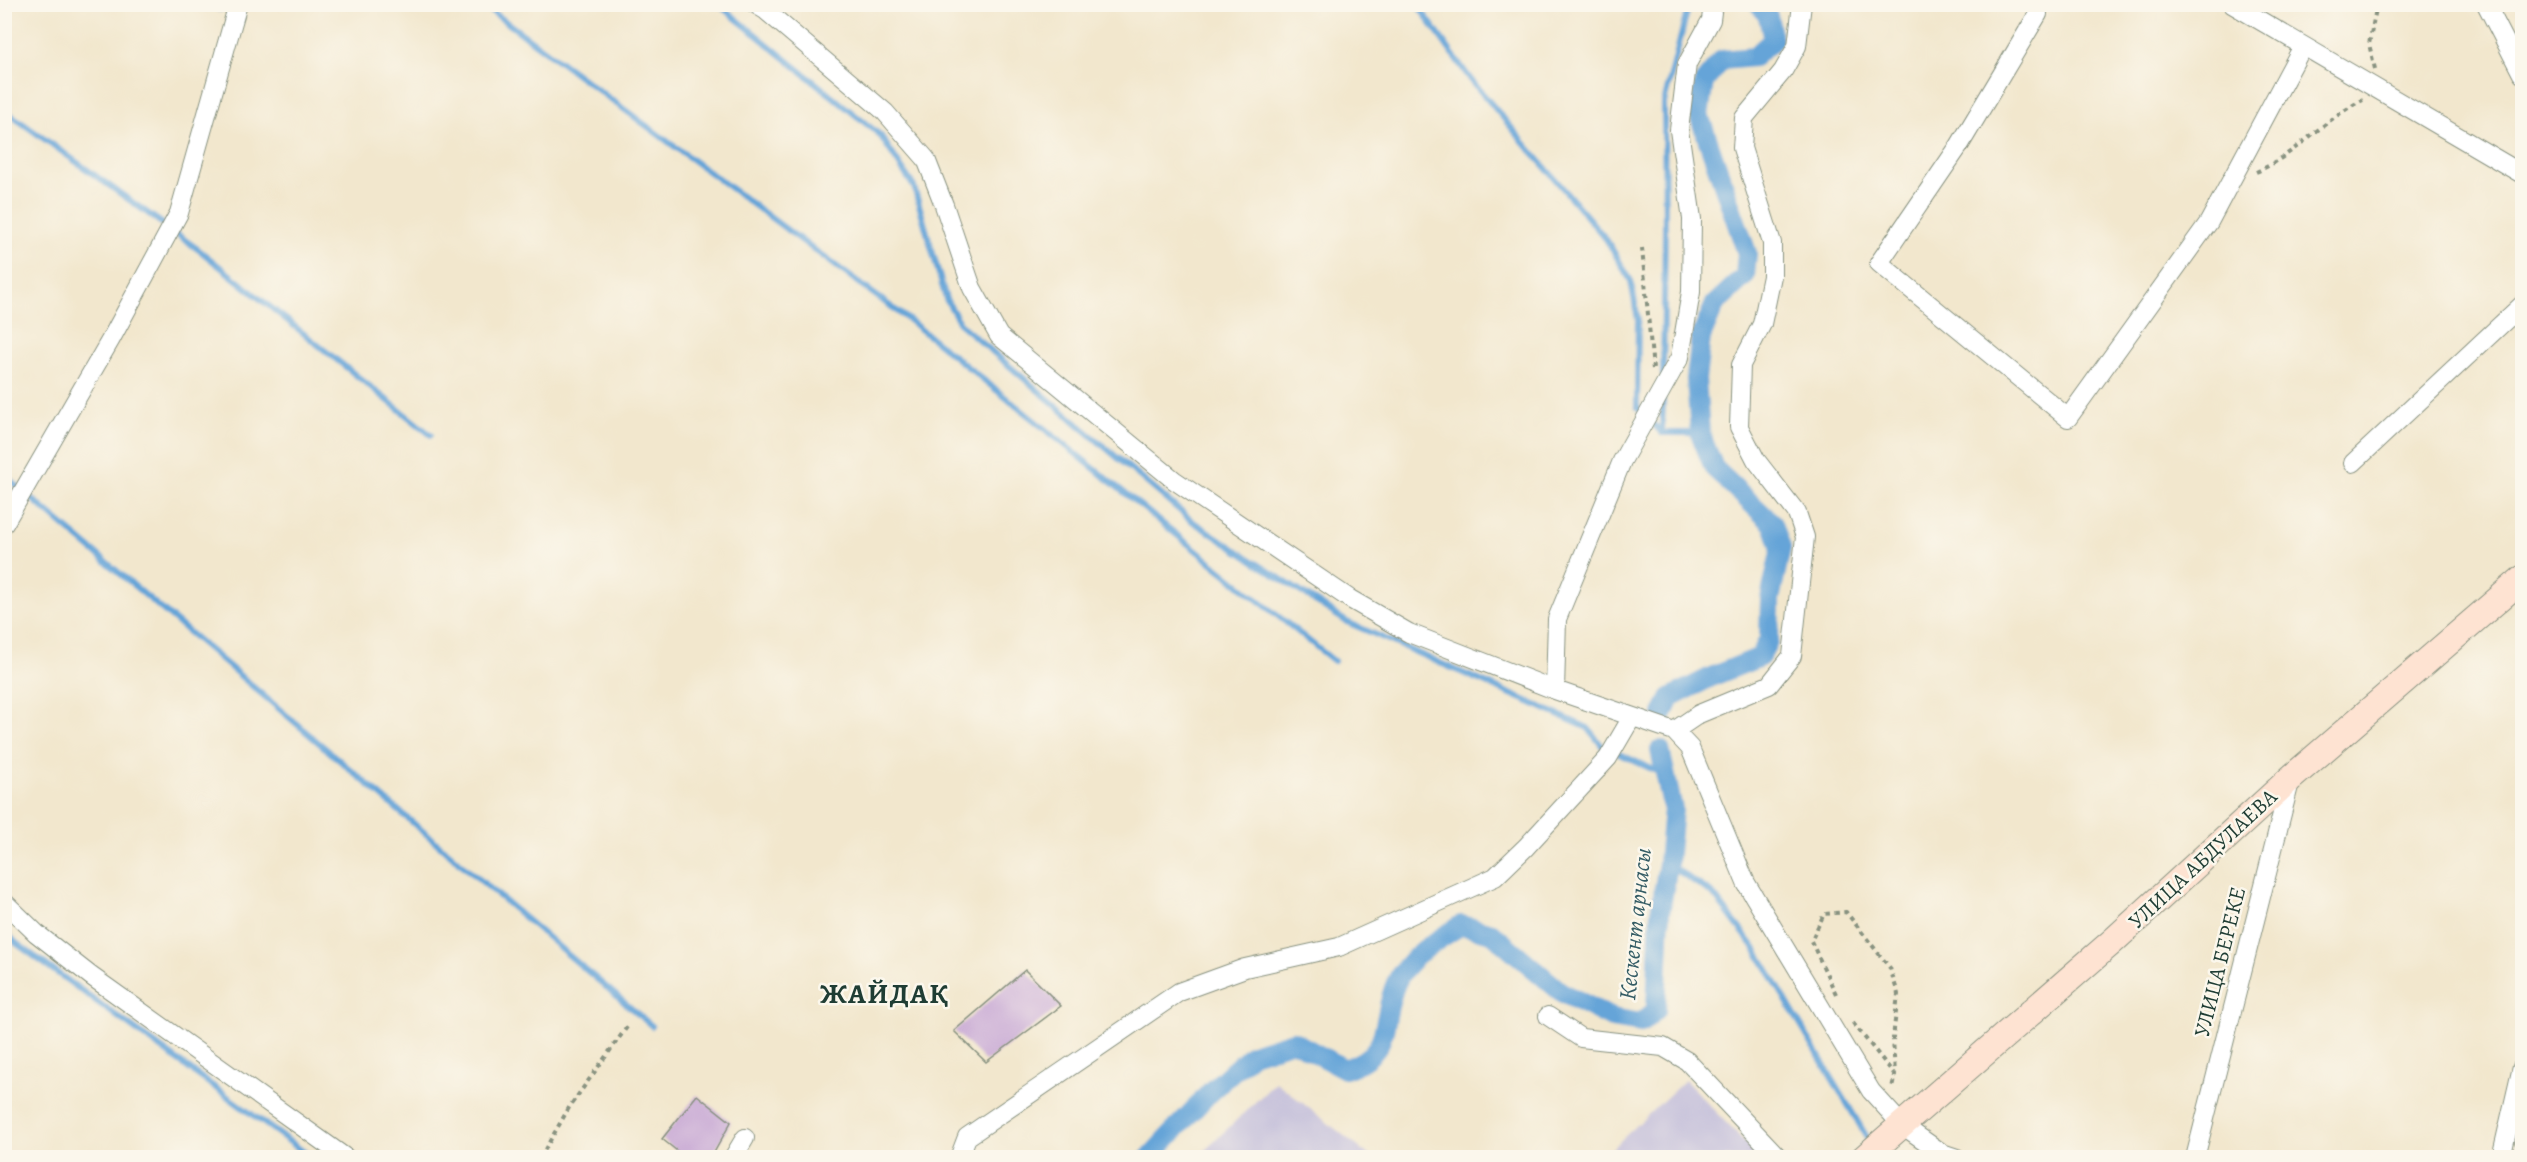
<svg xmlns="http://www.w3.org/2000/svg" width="2527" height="1162" font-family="Alegreya,serif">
  <rect width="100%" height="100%" fill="#fbf7ec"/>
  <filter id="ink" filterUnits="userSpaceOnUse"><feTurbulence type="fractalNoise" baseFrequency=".0167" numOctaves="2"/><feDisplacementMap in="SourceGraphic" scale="12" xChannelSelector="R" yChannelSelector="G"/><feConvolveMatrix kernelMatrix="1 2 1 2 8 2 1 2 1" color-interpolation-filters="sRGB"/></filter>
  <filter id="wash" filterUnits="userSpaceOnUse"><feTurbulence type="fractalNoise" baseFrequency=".008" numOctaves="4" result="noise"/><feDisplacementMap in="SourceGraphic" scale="24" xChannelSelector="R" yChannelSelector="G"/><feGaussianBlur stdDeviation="1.35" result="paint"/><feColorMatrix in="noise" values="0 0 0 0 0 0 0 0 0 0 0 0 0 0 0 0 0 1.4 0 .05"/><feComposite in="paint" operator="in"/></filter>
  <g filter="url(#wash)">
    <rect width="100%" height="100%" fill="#f2e7cd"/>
    <!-- industrial -->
    <path fill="#c5c0da" d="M1685,1080l74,77h-156z
      M1276,1082l95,75h-173z"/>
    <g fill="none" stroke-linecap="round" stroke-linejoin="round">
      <!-- stream -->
      <path stroke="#65a4d8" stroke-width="6" d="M209,4l11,5 9,-5
        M482,4l427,316 425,341
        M718,4l162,131 34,52 32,112 15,26 231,196 155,101 241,106 14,18 63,29
        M1417,4l54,76 135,159 25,42 7,39 -1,87 25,26h38
        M4,110l195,140 232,185
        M1663,375l2,-145 -1,-127 25,-99
        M1662,433l1,-32
        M4,475l648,551
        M1668,864l45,30 42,54 116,196
        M4,930l12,13 296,215"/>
      <!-- canal -->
      <path stroke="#65a4d8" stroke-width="20" d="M1663,714l7,-16 41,-21 49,-20 9,-18 1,-40 11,-51 -8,-24 -59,-56 -14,-35 -4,-54 5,-42 14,-33 30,-28 2,-23 -48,-138 5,-33 18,-22 32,-3 19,-17 -5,-24 -9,-12
        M1149,1158l62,-67 41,-37 41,-13 52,28c50,-17 34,-46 51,-86 11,-26 42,-43 65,-58l31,8 69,59 51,26 29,5 15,-13 4,-97 8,-49 5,-55 -13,-59"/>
    </g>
    <g id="blocks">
      <!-- building -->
      <path fill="#cdb1d7" d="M1025,970l36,36 -75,56 -32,-31z
        M697,1095l34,27 -20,36h-25l-24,-19z"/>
    </g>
  </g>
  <g filter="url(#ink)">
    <use href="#blocks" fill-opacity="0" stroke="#889280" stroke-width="1.5"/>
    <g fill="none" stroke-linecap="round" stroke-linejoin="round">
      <!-- minor casing -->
      <g stroke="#889280" stroke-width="20">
        <path id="minor" d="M755,4l10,6 120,102 41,47 18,46 28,83 27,48 175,144 176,119 59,34 146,57 119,41 16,17 56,135 125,208 31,34 40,28 15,5
          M2232,4l290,170
          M2486,4l36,70
          M2038,14l-79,132 -80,117 189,155 141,-196 94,-176
          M2353,463l169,-158
          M4,524l107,-185 68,-126 59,-209
          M1555,690l2,-71 65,-158 58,-104 11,-65 1,-73 -13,-89 8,-66 24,-44 2,-16
          M1674,731l25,-17 70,-29 23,-29 13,-119 -8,-24 -41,-53 -17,-33 2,-62 21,-41 10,-48v-33l-30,-95 2,-30 39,-47 14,-25 5,-42
          M4,902l32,31 55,43 255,182
          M1548,1016l33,22 82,9 24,14 92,97
          M733,1158l12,-20
          M959,1158l8,-21 212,-145 66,-24 94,-21 156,-70 31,-30 82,-89 24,-41
          M2195,1158l96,-380
          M2501,1158l21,-91"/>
      </g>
      <!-- secondary casing -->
      <g stroke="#889280" stroke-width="28">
        <path id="secondary" d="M1864,1158l249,-217 178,-163 231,-199"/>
      </g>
      <!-- path -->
      <path stroke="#889280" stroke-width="4" stroke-dasharray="4.5 4.5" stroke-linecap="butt" d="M2375,69l-6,-25 8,-40
        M2256,172c41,-18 66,-52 107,-72
        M1642,248l11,122
        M1836,994l-25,-53 13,-27 22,-2 44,56 8,26 -5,44 2,37 -3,13
        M1853,1023l42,52
        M540,1158l30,-52 57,-79"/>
      <!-- minor -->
      <use href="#minor" stroke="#fff" stroke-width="18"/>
      <!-- secondary -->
      <use href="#secondary" stroke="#fee3d2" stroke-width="26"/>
    </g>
  </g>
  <g text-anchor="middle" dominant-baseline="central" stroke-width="5" stroke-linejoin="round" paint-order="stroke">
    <!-- street labels -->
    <g font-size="22" fill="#1f3d34" stroke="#fbf7ec">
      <text transform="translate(2203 859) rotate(-43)">УЛИЦА АБДУЛАЕВА</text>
      <text transform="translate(2220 962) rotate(-76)">УЛИЦА БЕРЕКЕ</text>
    </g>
    <!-- water labels -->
    <g font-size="24" font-style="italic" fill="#345c65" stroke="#fbf7ec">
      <text transform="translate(1635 924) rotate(-84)">Кескент арнасы</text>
    </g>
    <!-- district labels -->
    <g font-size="28" font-weight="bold" letter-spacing="1.5" fill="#1f3d34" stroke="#fbf7ec">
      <text x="885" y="994">ЖАЙДАҚ</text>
    </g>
  </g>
  <!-- margin -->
  <rect width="2527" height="1162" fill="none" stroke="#fbf7ec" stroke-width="24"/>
</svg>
